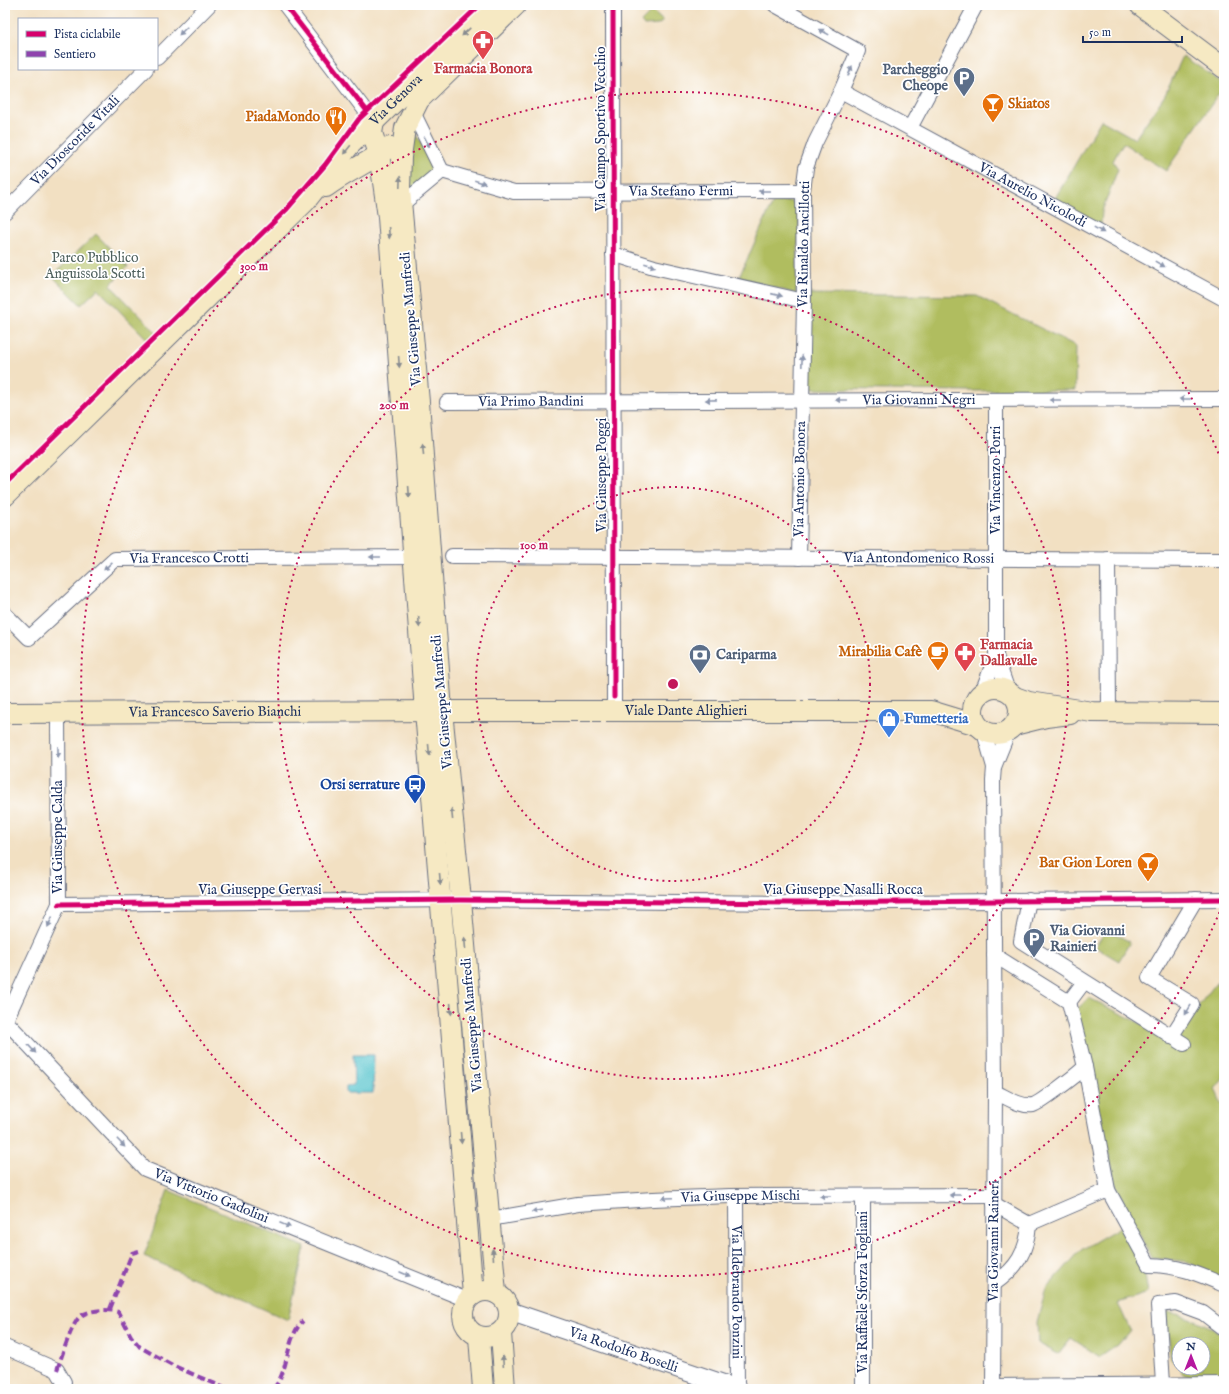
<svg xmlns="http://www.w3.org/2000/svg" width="1229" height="1394" font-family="'IM FELL English',serif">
  <rect width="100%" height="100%" fill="#fff"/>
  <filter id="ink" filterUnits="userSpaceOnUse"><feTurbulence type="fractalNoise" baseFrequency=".025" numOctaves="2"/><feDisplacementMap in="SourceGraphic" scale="8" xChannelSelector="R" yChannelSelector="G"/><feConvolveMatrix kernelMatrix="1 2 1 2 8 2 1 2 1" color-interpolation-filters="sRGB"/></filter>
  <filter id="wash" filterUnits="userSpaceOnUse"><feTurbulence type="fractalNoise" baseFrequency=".012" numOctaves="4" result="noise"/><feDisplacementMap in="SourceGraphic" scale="16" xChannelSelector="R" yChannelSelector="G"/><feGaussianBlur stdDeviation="0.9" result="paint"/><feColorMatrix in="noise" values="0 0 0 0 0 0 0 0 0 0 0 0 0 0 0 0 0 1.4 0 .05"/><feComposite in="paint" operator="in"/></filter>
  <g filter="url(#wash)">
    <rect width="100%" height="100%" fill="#f2e0c2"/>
    <!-- green -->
    <path fill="#b0bd5f" stroke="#66765e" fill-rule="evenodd" d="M652,11l11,10 -5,4 -14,1 -3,-4z
      M1183,56l41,28v2l-58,85 -43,-28 -10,18 5,8 -16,42 -1,14 -47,-25 47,-80 34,19 30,-44z
      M410,125l27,44 -36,29z
      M790,201l10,5 -4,88 -57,-17 34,-75z
      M96,234l32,33 -18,18 46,47 -8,8 -50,-51 -17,16 -29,-29z
      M808,294l169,2 99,50 -1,44 -105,1 -160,-2z
      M1107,929l23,13 -11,19 -24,-14z
      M1224,973v105l-9,11 9,20v173l-36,-20 -37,-5 -35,-71 -40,-176 13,-12 94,46 -8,-8z
      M168,1190l137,57 -17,73 -144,-64z
      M1120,1227l24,42 4,24 -30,10 12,27 -12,15 -18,12 -29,-19 -13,16 -20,-11 -1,-21 9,-33 35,-39z
      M1166,1311c20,6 43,11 58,27v38l-15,2 -25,-3 -13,-16zM1179,1344h24v24h-24z"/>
    <!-- water -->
    <path fill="#58c5cd" stroke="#3a7a96" d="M353,1055h21l-1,38h-27v-7l8,-1z"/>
  </g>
  <g filter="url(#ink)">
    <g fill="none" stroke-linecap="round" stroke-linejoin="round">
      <!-- minor casing -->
      <g stroke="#666d81" stroke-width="16">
        <g id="minor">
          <path d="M285,5l89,117"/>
          <path d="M613,5l1,707"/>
          <path d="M775,5l83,46 -17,40 -26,52 -9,25 -3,23 1,110 -5,257"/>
          <path d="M157,58l52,-53"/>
          <path id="s1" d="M841,91l383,208"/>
          <path d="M413,112l29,59"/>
          <path d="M910,128l66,-123"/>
          <path id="s2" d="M442,171l72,21 289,-1"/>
          <path d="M401,205l41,-34"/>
          <path id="s3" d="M5,212l141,-143"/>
          <path d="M613,254l41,13 150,34"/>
          <path d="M996,400v256l12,35"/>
          <path id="s4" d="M447,402l777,-3"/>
          <path id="s5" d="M452,556l772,4"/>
          <path d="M1108,559l1,153"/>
          <path id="s6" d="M5,614l24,24 86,-79 306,-2"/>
          <path d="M982,692l14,-36"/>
          <path d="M984,732l10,35"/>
          <path d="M1029,900l-8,41 163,103"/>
          <path d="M59,904l402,-4 334,3 429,-4"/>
          <path d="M994,955l75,47 16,65c-7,7 -45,36 -52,38 -13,2 -27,-8 -38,-13"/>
          <path d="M1069,1002l15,-20"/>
          <path id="s7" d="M5,1020l140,149 322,131"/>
          <path d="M5,1022l54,-118 -1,-191"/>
          <path d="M1171,1037l21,-33 -43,-26 47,-79"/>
          <path d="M1085,1067l23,123 41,75c28,0 50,9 75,20"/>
          <path id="s8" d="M736,1196l1,193"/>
          <path d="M994,1204l35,20 79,-34"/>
          <path id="s9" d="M490,1219l88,-15 75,-5 77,-3 264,-1"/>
          <path d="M994,1284c23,-16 33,-32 35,-60"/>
          <path d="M5,1347l52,23 7,12 -2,7"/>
          <path d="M1163,1384l-5,-79 18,-2 27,10 21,16"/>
          <path d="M993,1386l231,-2"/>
          <path d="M863,1389v-193"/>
          <path id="s10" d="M993,1389l2,-297 -2,-312 1,-13 15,-37"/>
        </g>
      </g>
      <!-- tertiary casing -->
      <g stroke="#666d81" stroke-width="20">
        <g id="tertiary">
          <path id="s11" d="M509,1311l229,78"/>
        </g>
      </g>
      <!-- secondary casing -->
      <g stroke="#666d81" stroke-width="22">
        <g id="secondary">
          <path d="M1140,5l84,63"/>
          <path d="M374,122l-2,11 7,21 9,63 37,494 48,584"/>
          <path d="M326,187c20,-15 44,-25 64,-40"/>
          <path id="s12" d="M5,496l300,-294 45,-57 144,-140"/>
          <circle cx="996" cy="711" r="23"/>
          <path d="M1015,697l14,5 63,10 132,1"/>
          <path id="s13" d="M5,713l437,-2h489l46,14"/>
          <path d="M1014,725l32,-8 24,-3"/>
          <circle cx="486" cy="1314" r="23"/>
          <path d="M496,1293l-35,-393 -19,-189 -23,-309 -19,-212 1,-33 4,-29 14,-28 97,-95"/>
          <path d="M501,1333l4,56"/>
          <path d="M479,1337l4,52"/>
        </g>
      </g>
      <!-- minor -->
      <use href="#minor" stroke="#fff" stroke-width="14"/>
      <!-- tertiary -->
      <use href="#tertiary" stroke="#fff" stroke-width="18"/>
      <!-- secondary -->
      <use href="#secondary" stroke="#f6e9c3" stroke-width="20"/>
      <!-- quiet -->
      <path stroke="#8e44ad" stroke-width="4" stroke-dasharray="8 4" stroke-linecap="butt" d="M110,1309l22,-56 7,-2
        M57,1370c5,-14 12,-38 20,-50 6,-10 30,-12 41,-8l13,24 9,11 34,19 53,23
        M273,1389c17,-18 12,-51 30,-68"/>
      <!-- cycleway casing -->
      <g stroke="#fff" stroke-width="8">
        <path id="cycleway" d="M285,5l82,106
          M613,5l1,692
          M5,484l281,-274 39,-45 34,-46 121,-114
          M59,904l402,-4 334,3 429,-4"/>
      </g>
      <!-- cycleway -->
      <use href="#cycleway" stroke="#d6006c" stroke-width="5"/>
    </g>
    <!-- one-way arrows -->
    <defs><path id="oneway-solid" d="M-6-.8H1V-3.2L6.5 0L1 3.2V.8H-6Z"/></defs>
    <g fill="#8d97ae">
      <use href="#oneway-solid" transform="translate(183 31) rotate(135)"/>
      <use href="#oneway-solid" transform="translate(824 32) rotate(-151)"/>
      <use href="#oneway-solid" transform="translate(850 71) rotate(-68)"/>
      <use href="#oneway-solid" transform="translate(427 142) rotate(63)"/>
      <use href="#oneway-solid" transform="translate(480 182) rotate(16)"/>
      <use href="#oneway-solid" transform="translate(764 191) rotate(180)"/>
      <use href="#oneway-solid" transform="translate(1099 230) rotate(29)"/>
      <use href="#oneway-solid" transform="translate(1160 264) rotate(29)"/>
      <use href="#oneway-solid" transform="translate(650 265) rotate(17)"/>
      <use href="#oneway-solid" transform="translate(777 295) rotate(13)"/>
      <use href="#oneway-solid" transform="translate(802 361) rotate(-88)"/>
      <use href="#oneway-solid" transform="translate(1185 399) rotate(180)"/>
      <use href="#oneway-solid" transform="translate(711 400) rotate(179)"/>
      <use href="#oneway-solid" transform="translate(841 400) rotate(-180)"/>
      <use href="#oneway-solid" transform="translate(1055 400) rotate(180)"/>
      <use href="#oneway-solid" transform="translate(375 557) rotate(180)"/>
      <use href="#oneway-solid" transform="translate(108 566) rotate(137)"/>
      <use href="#oneway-solid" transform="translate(58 752) rotate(90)"/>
      <use href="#oneway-solid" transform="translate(50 922) rotate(114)"/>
      <use href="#oneway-solid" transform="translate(1188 1010) rotate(121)"/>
      <use href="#oneway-solid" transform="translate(32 1049) rotate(47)"/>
      <use href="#oneway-solid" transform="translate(121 1143) rotate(46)"/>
      <use href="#oneway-solid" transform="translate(955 1195) rotate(180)"/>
      <use href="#oneway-solid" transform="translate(825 1196) rotate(180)"/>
      <use href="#oneway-solid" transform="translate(667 1198) rotate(178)"/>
      <use href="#oneway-solid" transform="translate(537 1211) rotate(171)"/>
      <use href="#oneway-solid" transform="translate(285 1225) rotate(22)"/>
      <use href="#oneway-solid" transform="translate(405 1274) rotate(23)"/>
    </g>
    <g fill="#888c90">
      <use href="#oneway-solid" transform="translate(466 32) rotate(136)"/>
      <use href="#oneway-solid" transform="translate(347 150) rotate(129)"/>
      <use href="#oneway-solid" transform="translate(400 182) rotate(-88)"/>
      <use href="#oneway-solid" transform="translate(389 233) rotate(86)"/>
      <use href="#oneway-solid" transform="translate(399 362) rotate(86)"/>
      <use href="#oneway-solid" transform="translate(423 449) rotate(-95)"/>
      <use href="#oneway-solid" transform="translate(409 492) rotate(86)"/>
      <use href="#oneway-solid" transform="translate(419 622) rotate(86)"/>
      <use href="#oneway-solid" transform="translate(429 750) rotate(85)"/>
      <use href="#oneway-solid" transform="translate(452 814) rotate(-96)"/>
      <use href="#oneway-solid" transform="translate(440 879) rotate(85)"/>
      <use href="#oneway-solid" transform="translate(465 943) rotate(-95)"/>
      <use href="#oneway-solid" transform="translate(451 1009) rotate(86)"/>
      <use href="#oneway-solid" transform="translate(461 1138) rotate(85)"/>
      <use href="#oneway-solid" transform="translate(493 1254) rotate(-95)"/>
      <use href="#oneway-solid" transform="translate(503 1361) rotate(-94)"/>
    </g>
  </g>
  <!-- distance rings -->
  <g fill="none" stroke="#c2185b" stroke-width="2" stroke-dasharray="2 4">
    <circle cx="673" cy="684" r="197"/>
    <circle cx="673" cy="684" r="395"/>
    <path d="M1224 901A592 592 0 1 1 1224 467"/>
  </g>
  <!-- icons -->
  <defs>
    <g id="pharmacy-pin" transform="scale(1.15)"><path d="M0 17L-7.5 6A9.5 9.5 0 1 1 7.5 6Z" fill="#e0444e" stroke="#fff"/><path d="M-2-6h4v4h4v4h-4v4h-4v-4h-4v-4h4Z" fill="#fff"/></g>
    <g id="parking-pin" transform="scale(1.15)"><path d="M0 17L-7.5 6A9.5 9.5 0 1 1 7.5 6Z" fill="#5c6f8a" stroke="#fff"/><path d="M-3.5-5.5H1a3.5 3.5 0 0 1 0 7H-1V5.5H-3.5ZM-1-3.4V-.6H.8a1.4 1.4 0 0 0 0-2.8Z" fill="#fff"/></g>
    <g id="bar-pin" transform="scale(1.15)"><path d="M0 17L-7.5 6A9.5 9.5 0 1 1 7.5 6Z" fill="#e8710a" stroke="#fff"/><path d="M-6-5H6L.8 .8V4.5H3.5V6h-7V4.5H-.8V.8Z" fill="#fff"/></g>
    <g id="restaurant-pin" transform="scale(1.15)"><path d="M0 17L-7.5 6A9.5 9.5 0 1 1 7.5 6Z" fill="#e8710a" stroke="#fff"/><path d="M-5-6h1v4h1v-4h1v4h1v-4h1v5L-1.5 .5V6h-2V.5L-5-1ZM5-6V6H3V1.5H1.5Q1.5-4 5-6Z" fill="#fff"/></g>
    <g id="cafe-pin" transform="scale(1.15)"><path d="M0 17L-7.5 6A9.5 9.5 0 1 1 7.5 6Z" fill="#e8710a" stroke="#fff"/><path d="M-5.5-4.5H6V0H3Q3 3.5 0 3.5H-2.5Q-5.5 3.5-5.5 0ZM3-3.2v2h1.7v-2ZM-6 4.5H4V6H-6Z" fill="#fff"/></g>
    <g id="bank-pin" transform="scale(1.15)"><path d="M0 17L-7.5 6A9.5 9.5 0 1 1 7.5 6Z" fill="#5c6f8a" stroke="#fff"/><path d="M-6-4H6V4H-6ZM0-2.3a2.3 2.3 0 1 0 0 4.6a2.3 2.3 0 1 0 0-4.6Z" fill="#fff"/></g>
    <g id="shop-pin" transform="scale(1.15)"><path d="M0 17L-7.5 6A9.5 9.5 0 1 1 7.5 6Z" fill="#3f7fe0" stroke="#fff"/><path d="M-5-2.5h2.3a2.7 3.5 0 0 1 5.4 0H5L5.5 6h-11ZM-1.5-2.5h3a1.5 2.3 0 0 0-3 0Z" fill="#fff"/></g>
    <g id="bus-pin" transform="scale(1.15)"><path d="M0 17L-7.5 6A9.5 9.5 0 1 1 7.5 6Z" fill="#1a4fb4" stroke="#fff"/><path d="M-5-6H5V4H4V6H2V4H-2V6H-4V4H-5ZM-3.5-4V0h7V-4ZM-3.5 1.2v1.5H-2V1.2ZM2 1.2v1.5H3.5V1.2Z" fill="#fff"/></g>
  </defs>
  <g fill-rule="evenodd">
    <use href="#pharmacy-pin" x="483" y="41"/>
    <use href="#parking-pin" x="964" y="78"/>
    <use href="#bar-pin" x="993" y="104"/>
    <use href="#restaurant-pin" x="336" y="117"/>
    <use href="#cafe-pin" x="938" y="652"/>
    <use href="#pharmacy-pin" x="965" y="653"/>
    <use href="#bank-pin" x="700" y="655"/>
    <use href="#shop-pin" x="889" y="719"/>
    <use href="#bus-pin" x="415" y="785"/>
    <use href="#bar-pin" x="1148" y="863"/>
    <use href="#parking-pin" x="1034" y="939"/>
  </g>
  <g text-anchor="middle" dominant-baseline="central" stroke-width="3.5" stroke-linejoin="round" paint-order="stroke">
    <!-- health labels -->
    <g font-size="14" font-weight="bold" fill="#be3a42" stroke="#fff">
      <text x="483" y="69">Farmacia Bonora</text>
      <text x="980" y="645" text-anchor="start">Farmacia<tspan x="980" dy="16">Dallavalle</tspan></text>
    </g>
    <!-- service labels -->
    <g font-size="14" font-weight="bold" fill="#4e5e75" stroke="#fff" text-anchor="start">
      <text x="948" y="70" text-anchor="end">Parcheggio<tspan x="948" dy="16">Cheope</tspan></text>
      <text x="716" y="655">Cariparma</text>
      <text x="1050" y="931">Via Giovanni<tspan x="1050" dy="16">Rainieri</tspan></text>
    </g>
    <!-- street labels -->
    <g font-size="14" fill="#1b2f5e" stroke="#fff">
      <text stroke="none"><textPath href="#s12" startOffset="557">Via Genova</textPath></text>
      <text transform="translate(601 129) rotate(-90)">Via Campo Sportivo Vecchio</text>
      <text stroke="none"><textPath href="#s3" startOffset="100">Via Dioscoride Vitali</textPath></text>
      <text stroke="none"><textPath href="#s2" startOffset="242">Via Stefano Fermi</textPath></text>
      <text stroke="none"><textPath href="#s1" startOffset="218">Via Aurelio Nicolodi</textPath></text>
      <text transform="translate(804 244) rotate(-89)">Via Rinaldo Ancillotti</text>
      <text transform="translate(411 319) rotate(-95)">Via Giuseppe Manfredi</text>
      <text stroke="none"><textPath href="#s4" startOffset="472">Via Giovanni Negri</textPath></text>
      <text stroke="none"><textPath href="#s4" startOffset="84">Via Primo Bandini</textPath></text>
      <text transform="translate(602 475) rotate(-90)">Via Giuseppe Poggi</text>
      <text transform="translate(800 479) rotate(-89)">Via Antonio Bonora</text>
      <text transform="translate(996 480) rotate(-90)">Via Vincenzo Porri</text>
      <text stroke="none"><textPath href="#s6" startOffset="225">Via Francesco Crotti</textPath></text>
      <text stroke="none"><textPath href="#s5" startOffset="467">Via Antondomenico Rossi</textPath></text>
      <text transform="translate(442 702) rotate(-95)">Via Giuseppe Manfredi</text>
      <text stroke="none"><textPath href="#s13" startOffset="210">Via Francesco Saverio Bianchi</textPath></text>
      <text stroke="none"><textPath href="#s13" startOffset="681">Viale Dante Alighieri</textPath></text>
      <text transform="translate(58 837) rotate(-90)">Via Giuseppe Calda</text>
      <text x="260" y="890">Via Giuseppe Gervasi</text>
      <text x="843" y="890">Via Giuseppe Nasalli Rocca</text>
      <text transform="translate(472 1025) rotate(-95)">Via Giuseppe Manfredi</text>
      <text stroke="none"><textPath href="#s7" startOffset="276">Via Vittorio Gadolini</textPath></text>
      <text stroke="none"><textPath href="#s9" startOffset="252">Via Giuseppe Mischi</textPath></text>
      <text stroke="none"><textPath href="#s10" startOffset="148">Via Giovanni Raineri</textPath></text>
      <text stroke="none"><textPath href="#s8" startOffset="96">Via Ildebrando Ponzini</textPath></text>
      <text transform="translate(863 1292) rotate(-90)">Via Raffaele Sforza Fogliani</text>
      <text stroke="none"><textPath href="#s11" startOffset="121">Via Rodolfo Boselli</textPath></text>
    </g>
    <!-- food labels -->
    <g font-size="14" font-weight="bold" fill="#c56008" stroke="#fff" text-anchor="end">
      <text x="1008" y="104" text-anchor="start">Skiatos</text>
      <text x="320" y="117">PiadaMondo</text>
      <text x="922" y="652">Mirabilia Cafè</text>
      <text x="1132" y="863">Bar Gion Loren</text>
    </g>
    <!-- park labels -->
    <g font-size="14" fill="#4f615e" stroke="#fff">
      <text x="95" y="258">Parco Pubblico<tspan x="95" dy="16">Anguissola Scotti</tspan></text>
    </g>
    <!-- shop labels -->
    <g font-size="14" font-weight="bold" fill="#366cbe" stroke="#fff" text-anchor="start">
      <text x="904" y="719">Fumetteria</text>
    </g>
    <!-- transit labels -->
    <g font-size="14" font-weight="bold" fill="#164399" stroke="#fff" text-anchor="end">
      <text x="400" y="785">Orsi serrature</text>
    </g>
  </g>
  <circle cx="673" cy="684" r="6" fill="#c2185b" stroke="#fff" stroke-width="2"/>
  <g font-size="12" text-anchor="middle" font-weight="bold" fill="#c2185b" stroke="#fff" stroke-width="3.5" stroke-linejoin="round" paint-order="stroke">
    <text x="254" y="270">300 m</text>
    <text x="394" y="409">200 m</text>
    <text x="534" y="549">100 m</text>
  </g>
  <!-- margin -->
  <rect width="1229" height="1394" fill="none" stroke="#fff" stroke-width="20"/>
  <!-- legend -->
  <rect x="18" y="18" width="140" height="52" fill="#ffffff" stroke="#a4acbf"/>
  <rect x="26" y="31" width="20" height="6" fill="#d6006c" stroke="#a4acbf"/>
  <text x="54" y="38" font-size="12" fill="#1b2f5e">Pista ciclabile</text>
  <rect x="26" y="51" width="20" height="6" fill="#8e44ad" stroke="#a4acbf"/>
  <text x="54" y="58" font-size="12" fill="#1b2f5e">Sentiero</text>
  <!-- north arrow -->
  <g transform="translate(1191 1356)"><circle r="19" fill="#ffffff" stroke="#a4acbf"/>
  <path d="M0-3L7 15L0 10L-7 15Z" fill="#b5179e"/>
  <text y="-6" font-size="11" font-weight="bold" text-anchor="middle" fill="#1b2f5e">N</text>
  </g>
  <!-- scale -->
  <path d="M1083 36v6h99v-6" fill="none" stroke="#1b2f5e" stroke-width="2"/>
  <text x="1089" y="36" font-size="12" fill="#1b2f5e" stroke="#ffffff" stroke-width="3" paint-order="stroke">50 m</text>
</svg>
